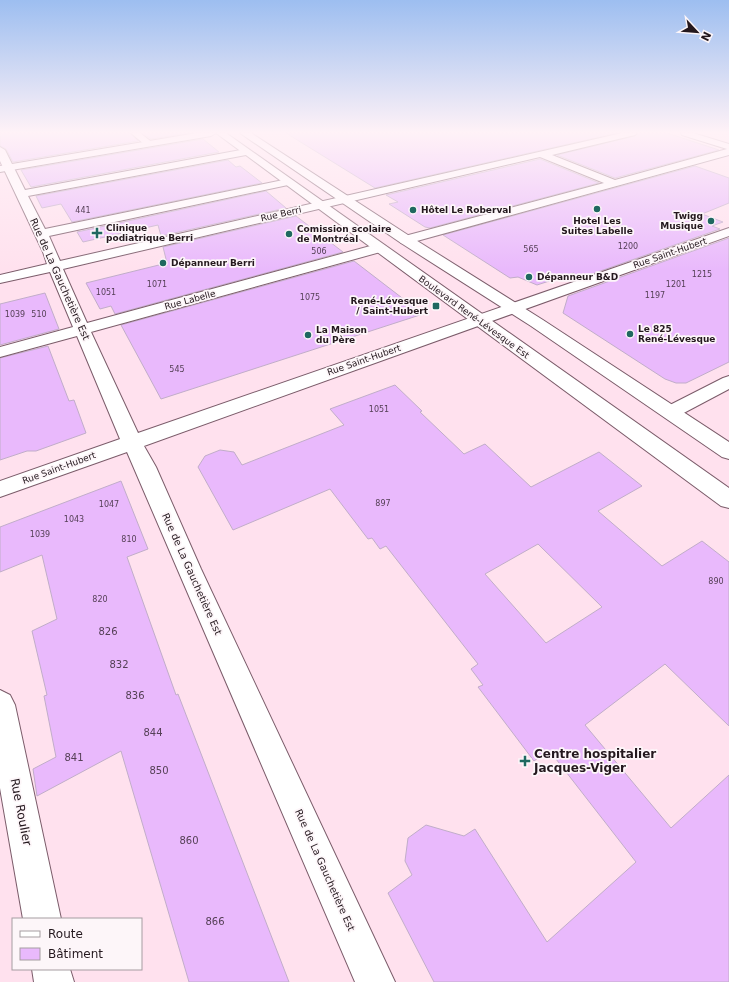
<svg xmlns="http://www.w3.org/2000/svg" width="729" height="982" font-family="'DejaVu Sans',sans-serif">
  <rect width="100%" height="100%" fill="#ffe1ee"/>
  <!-- building -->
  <path fill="#e9b9fc" stroke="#c1adc9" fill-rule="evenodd" d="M0,133h130l8,8 -125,21 -7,-13 -6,-3z
    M142,133h48l-39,6z
    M286,133h331l-242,55z
    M638,133h29l52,17 -104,28 -58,-23 78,-19z
    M203,139l16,13 -188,35 -10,-17z
    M540,159l59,24 -169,45 -5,-1 -36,-23 9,-2 -12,-7z
    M228,160l8,7 4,-1 22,17 -190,39 -11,-18 -19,4 -6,-12z
    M695,166l34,12v25l-27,11 21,8 -11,4 8,3 -148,52 2,-8 -37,12 -19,-8 -8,1 -67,-43z
    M266,191l20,17 -125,28 -3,-11 -75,17 -6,-10z
    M296,216l47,36 -228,62 -4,-8 -11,3 -14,-26 81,-20 -4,-16z
    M729,238v124l-43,21h-10l-11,-4 -102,-66 5,-17z
    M354,261l69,53 -262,85 -40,-74z
    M45,293l14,36 -59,16v-41z
    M48,346l21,55 5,-1 12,33 -50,18h-9l-27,9v-102z
    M395,385l27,26 -2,1 44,42 21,-10 46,43 68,-35 43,34 -44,25 64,55 40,-25 27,21v164l-64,-62 -80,61 86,103 58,-53v207h-295l-46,-89 24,-18 -7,-14 3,-23 18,-13 38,11 11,-7 72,113 89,-80 -87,-112 -15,11 -56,-74 5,-2 -12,-16 7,-5 -92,-118 -6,3 -8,-11 -4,1 -38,-50 -97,41 -35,-63 7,-11 15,-6 14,2 8,13 102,-40 -14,-16zM538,544l64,63 -56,36 -61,-69z
    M121,481l27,68 -21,8 49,138 2,-1 111,288h-100l-68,-231 -84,45 -4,-27 23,-12 -12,-61 3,-1 -15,-64 25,-12 -15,-64 -42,17v-45z"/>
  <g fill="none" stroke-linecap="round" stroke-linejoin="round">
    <!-- minor casing -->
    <g stroke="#7b5c6a" stroke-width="2">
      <path id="minor" d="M131,133h9l13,10 -5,3 -3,-1z
        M622,133h15l-2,2 -83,20 63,25 112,-31 -45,-14 -1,-2h12l36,11v11l-323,89 -5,-1 -2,-3 2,-3 203,-54 -64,-26 -477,112 24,54 287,-78h10l2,3 -2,3 -293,81 47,101 591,-205v8l-585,210 12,21 45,102 194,413h-40l-228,-530 -127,45v-16l120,-42 -43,-103 -77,21v-10l73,-20 -23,-55 -50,11v-8l47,-11 -4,-12 -43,-91v-14l5,3 20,40 221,-41 5,3 -5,3 -218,41 17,33 243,-50 6,3 -6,3 -239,51 11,25z
        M729,376v13l-51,27 -7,2 -7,-2 -3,-4 3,-4 59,-30z
        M0,690l10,5 5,10 46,214h-38l-23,-131z
        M32,969h38l4,13h-40z"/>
    </g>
    <!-- major casing -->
    <g stroke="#7b5c6a" stroke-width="2">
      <path id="major" d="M197,133h29l503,355v20l-8,-2 -505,-373 -5,3 -211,36v-6z
        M240,133h11l160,104 132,83 186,122v17l-7,-2 -191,-131 -130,-83z"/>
    </g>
    <!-- minor -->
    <use href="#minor" fill="#fff" fill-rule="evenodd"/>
    <!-- major -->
    <use href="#major" fill="#fff" fill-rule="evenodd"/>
  </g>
  <!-- sky -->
  <linearGradient id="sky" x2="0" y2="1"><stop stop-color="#9dbef0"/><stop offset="0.49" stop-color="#fff2f7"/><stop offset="1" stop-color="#fff2f7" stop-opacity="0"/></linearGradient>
  <rect width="729" height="270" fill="url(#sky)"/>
  <!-- markers -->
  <g fill="#1f6860" stroke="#fdf6f9" stroke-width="1.5">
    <circle cx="597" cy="209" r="4"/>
    <circle cx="413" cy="210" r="4"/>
    <circle cx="711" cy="221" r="4"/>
    <path d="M95 227h4v4h4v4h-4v4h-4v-4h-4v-4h4z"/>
    <circle cx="289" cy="234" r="4"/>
    <circle cx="163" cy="263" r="4"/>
    <circle cx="529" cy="277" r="4"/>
    <rect x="432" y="302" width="8" height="8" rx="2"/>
    <circle cx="630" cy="334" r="4"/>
    <circle cx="308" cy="335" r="4"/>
    <path d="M523 755h4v4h4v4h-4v4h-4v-4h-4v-4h4z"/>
  </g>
  <g text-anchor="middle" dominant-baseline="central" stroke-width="3.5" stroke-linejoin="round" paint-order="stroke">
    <!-- number labels -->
    <g font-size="8" fill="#554056">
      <text x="83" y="210">441</text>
      <text x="628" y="246">1200</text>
      <text x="531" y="249">565</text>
      <text x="319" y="251">506</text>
      <text x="702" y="274">1215</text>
      <text x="157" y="284">1071</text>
      <text x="676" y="284">1201</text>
      <text x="106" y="292">1051</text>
      <text x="655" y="295">1197</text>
      <text x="310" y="297">1075</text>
      <text x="15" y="314">1039</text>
      <text x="39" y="314">510</text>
      <text x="177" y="369">545</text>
      <text x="379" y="409">1051</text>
      <text x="383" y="503">897</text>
      <text x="109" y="504">1047</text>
      <text x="74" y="519">1043</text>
      <text x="40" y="534">1039</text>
      <text x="129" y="539">810</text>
      <text x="716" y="581">890</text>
      <text x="100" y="599">820</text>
    </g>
    <!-- far-poi labels -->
    <g font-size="9" font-weight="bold" fill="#24181e" stroke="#fdf6f9" text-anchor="start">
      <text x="421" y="210">Hôtel Le Roberval</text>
      <text x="703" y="216" text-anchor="end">Twigg<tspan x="703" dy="10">Musique</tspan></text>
      <text x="597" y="221" text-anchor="middle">Hotel Les<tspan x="597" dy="10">Suites Labelle</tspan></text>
      <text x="106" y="228">Clinique<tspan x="106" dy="10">podiatrique Berri</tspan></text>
      <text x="297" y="229">Comission scolaire<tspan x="297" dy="10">de Montréal</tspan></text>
      <text x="171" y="263">Dépanneur Berri</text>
      <text x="537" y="277">Dépanneur B&amp;D</text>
      <text x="428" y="301" text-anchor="end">René-Lévesque<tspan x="428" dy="10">/ Saint-Hubert</tspan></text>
      <text x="638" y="329">Le 825<tspan x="638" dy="10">René-Lévesque</tspan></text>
      <text x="316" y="330">La Maison<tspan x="316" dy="10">du Père</tspan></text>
    </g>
    <!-- far-street labels -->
    <g font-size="9" fill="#24181e" stroke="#fdf6f9">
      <text transform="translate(281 214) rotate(-13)">Rue Berri</text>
      <text transform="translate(670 253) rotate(-19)">Rue Saint-Hubert</text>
      <text transform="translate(190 300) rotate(-15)">Rue Labelle</text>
      <text transform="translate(474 317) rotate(36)">Boulevard René-Lévesque Est</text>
      <text transform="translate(364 360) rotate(-19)">Rue Saint-Hubert</text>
      <text transform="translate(59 468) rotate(-20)">Rue Saint-Hubert</text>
    </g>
    <!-- street labels -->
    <g font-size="10" fill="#24181e" stroke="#fdf6f9">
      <text transform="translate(60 279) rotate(66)">Rue de La Gauchetière Est</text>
      <text transform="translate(192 574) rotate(66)">Rue de La Gauchetière Est</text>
      <text transform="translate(325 870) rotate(66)">Rue de La Gauchetière Est</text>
    </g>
    <!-- near-number labels -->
    <g font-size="10" fill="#554056">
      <text x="108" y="631">826</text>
      <text x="119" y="664">832</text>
      <text x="135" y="695">836</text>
      <text x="153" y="732">844</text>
      <text x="74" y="757">841</text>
      <text x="159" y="770">850</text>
      <text x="189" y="840">860</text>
      <text x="215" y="921">866</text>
    </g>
    <!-- near-poi labels -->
    <g font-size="12" font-weight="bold" fill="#24181e" stroke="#fdf6f9" text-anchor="start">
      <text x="534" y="754">Centre hospitalier<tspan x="534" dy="14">Jacques-Viger</tspan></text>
    </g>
    <!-- near-street labels -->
    <g font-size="12" fill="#24181e" stroke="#fdf6f9">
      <text transform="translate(21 812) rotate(79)">Rue Roulier</text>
    </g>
  </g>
  <!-- legend -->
  <rect x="12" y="918" width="130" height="52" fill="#fdf6f9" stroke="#a69da1"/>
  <rect x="20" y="931" width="20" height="6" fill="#ffffff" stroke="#a69da1"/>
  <text x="48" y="938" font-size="12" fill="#24181e">Route</text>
  <rect x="20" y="948" width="20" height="12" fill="#e9b9fc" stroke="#a69da1"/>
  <text x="48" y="958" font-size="12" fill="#24181e">Bâtiment</text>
  <!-- north arrow -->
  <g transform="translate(697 32) rotate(116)" stroke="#fdf6f9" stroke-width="3" paint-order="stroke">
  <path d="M0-3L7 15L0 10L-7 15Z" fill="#24181e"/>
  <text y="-6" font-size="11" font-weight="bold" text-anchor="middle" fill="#24181e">N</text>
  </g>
</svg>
